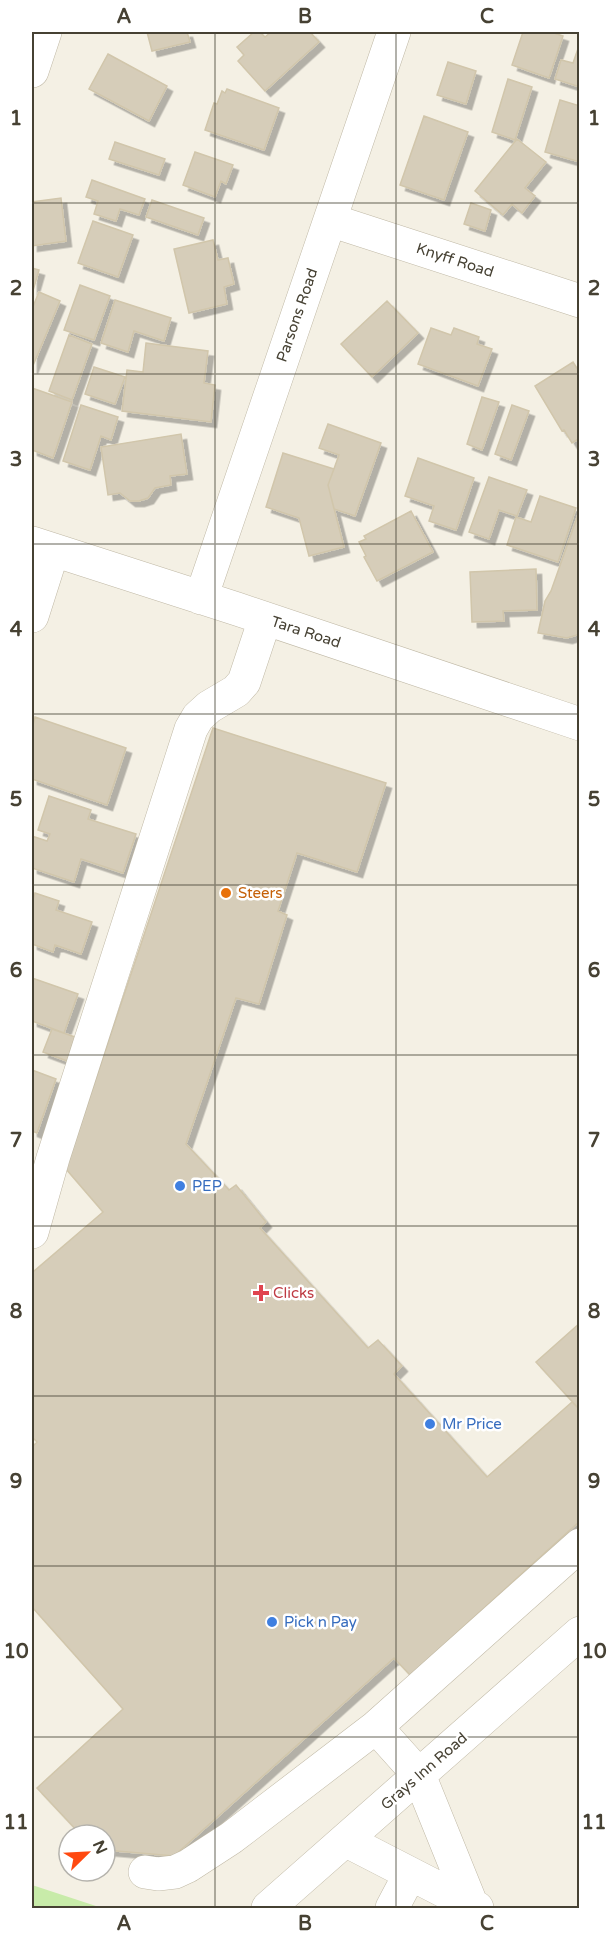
<svg xmlns="http://www.w3.org/2000/svg" width="611" height="1940" font-family="'Varela Round',sans-serif">
  <defs>
    <filter id="shadow"><feDropShadow dx="5.5" dy="5.5" stdDeviation="0" flood-color="#0004"/></filter>
  </defs>
  <rect width="100%" height="100%" fill="#f4f0e4"/>
  <!-- green -->
  <path fill="#c8eba9" d="M32,1885l70,23h-70z"/>
  <!-- building -->
  <path fill="#d6cdb9" stroke="#d1c6ab" stroke-width="1.5" filter="url(#shadow)" d="M147,32h40l3,10 -38,9z
    M254,32h6l5,5 6,-5h39l9,10 -54,49 -27,-30 6,-6 -7,-8z
    M523,32h28l12,4 -14,42 -37,-13z
    M580,43v44l-25,-8 6,-19 12,3z
    M108,54l59,32 -18,35 -60,-32z
    M448,62l28,9 -10,33 -29,-9z
    M508,79l24,8 -17,53 -23,-8z
    M227,89l52,19 -15,42 -59,-20 9,-27 3,1 5,-13 3,2z
    M560,100l20,6v56l-35,-10z
    M424,116l44,16 -24,68 -44,-15z
    M517,139l29,23 -21,26 10,8 -13,17 -10,-9 -9,11 -28,-24z
    M115,142l50,17 -6,16 -50,-16z
    M195,152l38,13 -7,19 -5,-3 -6,16 -32,-12z
    M92,180l53,19 -6,16 -19,-6 -4,12 -22,-7 4,-13 -12,-4z
    M61,198l5,43 -34,5v-44z
    M152,200l52,18 -6,17 -52,-18z
    M471,203l20,7 -6,21 -21,-7z
    M93,221l40,14 -15,42 -40,-14z
    M213,240l5,20 10,-2 6,26 -10,3 3,17 -38,9 -15,-64z
    M32,268l7,2 -7,24z
    M80,285l30,11 -16,44 -30,-10z
    M39,292l21,9 -28,67v-59z
    M115,300l56,18 -7,23 -30,-10 -6,21 -27,-9z
    M387,301l31,32 -46,44 -31,-33z
    M431,328l20,7 3,-7 25,9 -2,7 15,5 -14,37 -60,-22z
    M69,335l23,9 -20,56 -23,-9z
    M146,343l62,8 -4,32 11,2 -4,37 -89,-11 5,-41 16,2z
    M573,362l7,11v65l-8,5 -8,-13 -2,1 -27,-45z
    M94,367l31,10 -10,27 -30,-10z
    M32,388l40,14 -19,56 -21,-8z
    M482,397l17,5 -17,48 -15,-6z
    M81,405l37,12 -7,23 -10,-4 -11,34 -27,-9z
    M512,405l17,6 -18,49 -16,-6z
    M328,424l53,19 -26,73 -21,-7 -6,-24 11,-30 -20,-7z
    M181,434l6,40 -17,2 1,9 -16,3 -7,10 -9,3h-9l-10,-8 -12,2 -7,-48z
    M283,453l51,16 -6,16 16,62 -35,9 -10,-38 -33,-11z
    M418,458l56,20 -18,52 -27,-9 5,-15 -29,-10z
    M489,477l38,13 -10,26 -18,-6 -10,29 -20,-7z
    M540,496l36,12 -18,54 -51,-17 9,-28 15,5z
    M580,509v125l-13,4 -29,-5 7,-32 6,-10z
    M411,511l22,41 -56,29 -13,-24 2,-1 -7,-14 7,-3 -2,-3z
    M536,569l1,41 -34,1 1,10 -32,1 -2,-50z
    M35,717l91,31 -19,57 -75,-26v-50z
    M213,728l173,55 -29,89 -60,-19 -19,58 9,4 -28,89 -23,-6 -50,146 43,46 7,-5 30,37 -6,6 108,120 10,-8 24,26 -8,8 93,103 85,-75 8,8v111l-170,154 -16,-17 -220,198 -69,-6v-15h-24l-44,-47 86,-79 -91,-102v-160l5,-5 -5,-5v-161l1,-4 70,-60 -37,-43z
    M49,796l42,14 -3,9 48,15 -13,39 -42,-14 -7,23 -42,-14v-32l15,5 3,-7 -12,-4z
    M35,893l24,8 -3,9 36,12 -11,32 -26,-9 -2,7 -21,-8v-41z
    M32,978l46,16 -14,39 -32,-12z
    M52,1029l23,8 -8,24 -24,-9z
    M32,1070l24,9 -19,54 -5,-2z
    M580,1323v87l-44,-48z"/>
  <g fill="none" stroke-linecap="round" stroke-linejoin="round">
    <!-- minor casing -->
    <g stroke="#c0b9a6" stroke-width="34">
      <path id="minor" d="M32,71l13,-39
        M330,220l250,81
        M32,543l205,66 343,115
        M201,598l193,-566
        M32,616l21,-66
        M32,1232l21,-74 138,-429 7,-12 11,-10 27,-16 8,-9 21,-63
        M376,1727l43,48 53,131
        M345,1840l132,68
        M145,1872l13,2 17,-2 13,-6 43,-28 145,-111 204,-182
        M268,1908l312,-275
        M392,1908l18,-34"/>
    </g>
    <!-- minor -->
    <use href="#minor" stroke="#fff" stroke-width="33"/>
  </g>
  <!-- grid -->
  <path fill="none" stroke="#464133" stroke-width="1.5" stroke-opacity="0.55" d="M215,32v1876M396,32v1876M32,203h548M32,374h548M32,544h548M32,714h548M32,885h548M32,1055h548M32,1226h548M32,1396h548M32,1566h548M32,1737h548"/>
  <!-- markers -->
  <circle fill="#e8710a" stroke="#fff" stroke-width="2" cx="226" cy="893" r="6"/>
  <g fill="#3f7fe0" stroke="#fff" stroke-width="2">
    <circle cx="180" cy="1186" r="6"/>
    <circle cx="430" cy="1424" r="6"/>
    <circle cx="272" cy="1622" r="6"/>
  </g>
  <path fill="#e0444e" stroke="#fff" stroke-width="2" d="M258 1284h6v6h6v6h-6v6h-6v-6h-6v-6h6z"/>
  <g text-anchor="middle" dominant-baseline="central" stroke-width="5" stroke-linejoin="round" paint-order="stroke">
    <!-- street labels -->
    <g font-size="15" fill="#464133" stroke="#fff">
      <text transform="translate(455 260) rotate(18)">Knyff Road</text>
      <text transform="translate(297 315) rotate(-71)">Parsons Road</text>
      <text transform="translate(306 632) rotate(18)">Tara Road</text>
      <text transform="translate(424 1771) rotate(-41)">Grays Inn Road</text>
    </g>
    <!-- food labels -->
    <g font-size="15" fill="#c56008" stroke="#fff" text-anchor="start">
      <text x="238" y="893">Steers</text>
    </g>
    <!-- shop labels -->
    <g font-size="15" fill="#366cbe" stroke="#fff" text-anchor="start">
      <text x="192" y="1186">PEP</text>
      <text x="442" y="1424">Mr Price</text>
      <text x="284" y="1622">Pick n Pay</text>
    </g>
    <!-- health labels -->
    <g font-size="15" fill="#be3a42" stroke="#fff" text-anchor="start">
      <text x="273" y="1293">Clicks</text>
    </g>
  </g>
  <!-- border -->
  <rect width="611" height="1940" fill="none" stroke="#ffffff" stroke-width="66"/>
  <!-- north arrow -->
  <g transform="translate(87 1853) rotate(66)"><circle r="28" fill="#ffffff" stroke="#b5b3ad" stroke-width="1.5"/>
  <path d="M0-4.5L10 22L0 15L-10 22Z" fill="#ff4910"/>
  <text y="-9" font-size="16" font-weight="bold" text-anchor="middle" fill="#464133">N</text>
  </g>
  <rect x="33" y="33" width="545" height="1874" fill="none" stroke="#464133" stroke-width="2"/>
  <g font-size="20" text-anchor="middle" font-weight="bold" fill="#464133">
    <text x="124" y="23">A</text>
    <text x="305" y="23">B</text>
    <text x="487" y="23">C</text>
    <text x="16" y="125">1</text>
    <text x="594" y="125">1</text>
    <text x="16" y="295">2</text>
    <text x="594" y="295">2</text>
    <text x="16" y="466">3</text>
    <text x="594" y="466">3</text>
    <text x="16" y="636">4</text>
    <text x="594" y="636">4</text>
    <text x="16" y="806">5</text>
    <text x="594" y="806">5</text>
    <text x="16" y="977">6</text>
    <text x="594" y="977">6</text>
    <text x="16" y="1147">7</text>
    <text x="594" y="1147">7</text>
    <text x="16" y="1318">8</text>
    <text x="594" y="1318">8</text>
    <text x="16" y="1488">9</text>
    <text x="594" y="1488">9</text>
    <text x="16" y="1658">10</text>
    <text x="594" y="1658">10</text>
    <text x="16" y="1829">11</text>
    <text x="594" y="1829">11</text>
    <text x="124" y="1930">A</text>
    <text x="305" y="1930">B</text>
    <text x="487" y="1930">C</text>
  </g>
</svg>
